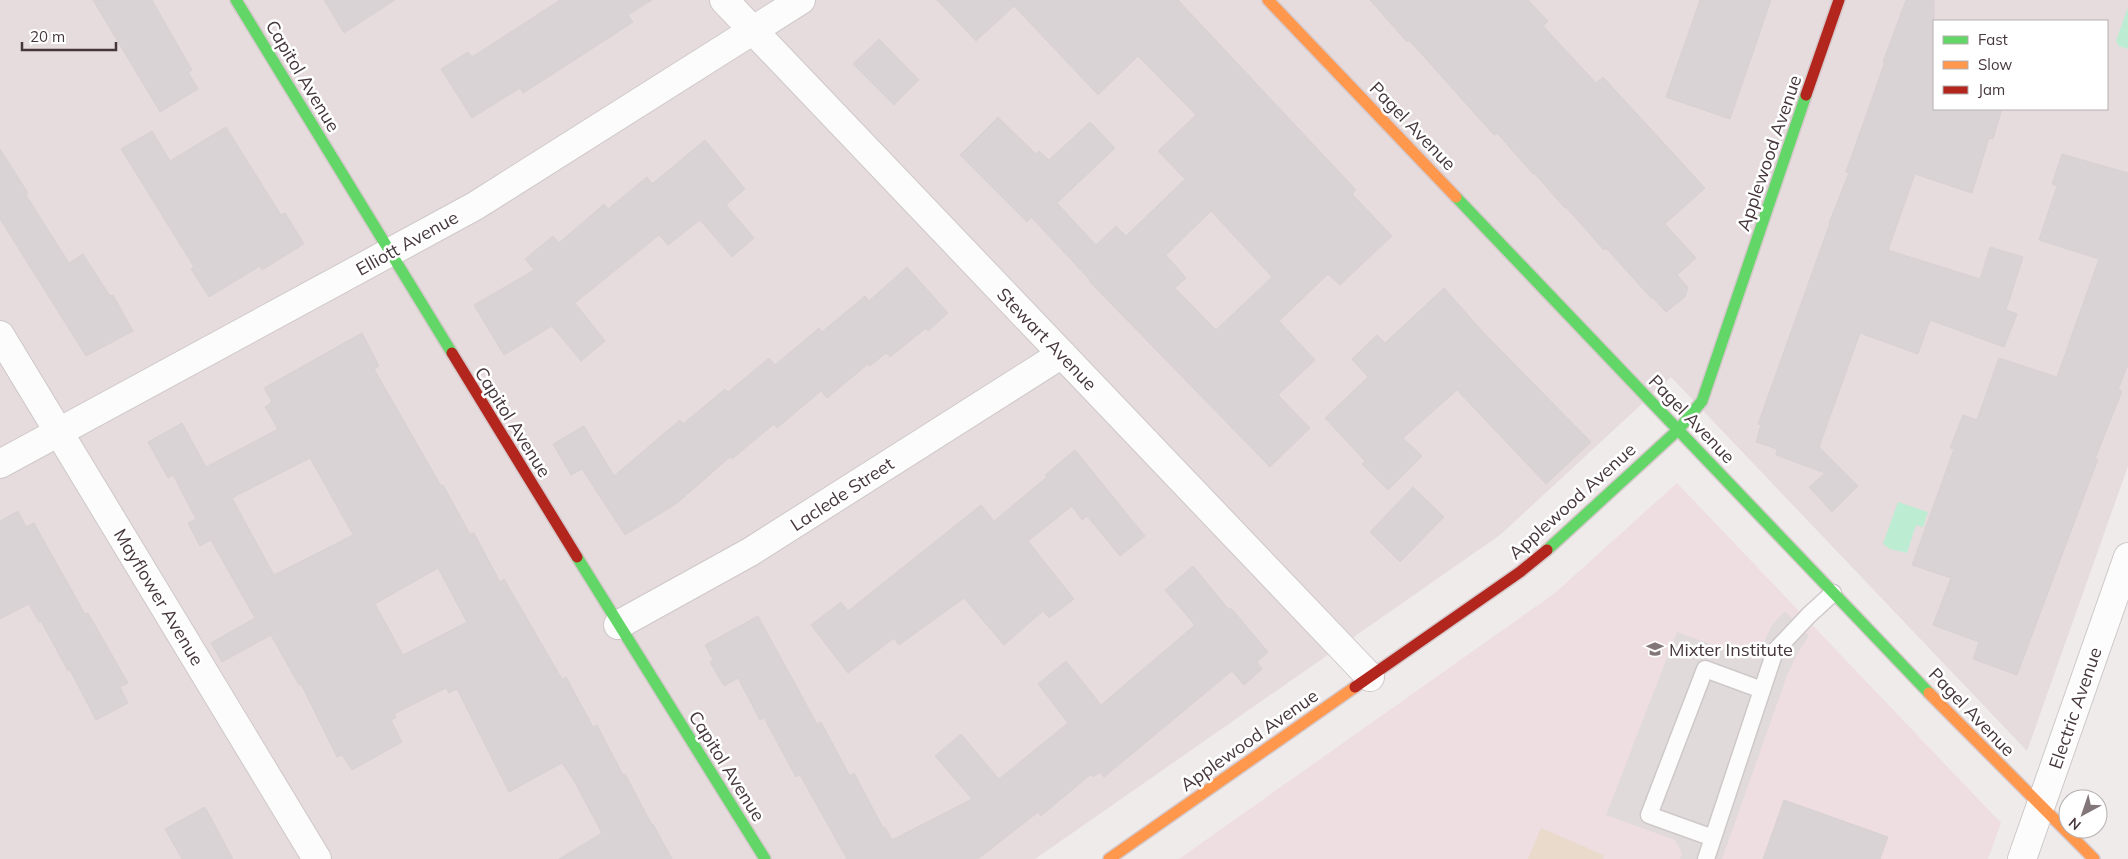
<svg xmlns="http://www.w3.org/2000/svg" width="2128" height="859" font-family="Mulish,sans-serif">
  <rect width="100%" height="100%" fill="#f0ebeb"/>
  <!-- residential -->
  <path fill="#e6dbdd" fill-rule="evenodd" d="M0,0h2128v466l-101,285 -356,-374 -171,158 -465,324h-1035zM1934,21h173v88h-173z"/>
  <!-- education -->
  <path fill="#eedde1" d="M1677,483l324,340 -13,36h-809l376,-266z"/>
  <!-- green -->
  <path fill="#eadacc" d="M1541,828l63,27 -1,4h-75z"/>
  <!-- parking -->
  <path fill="#e1dadb" d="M1785,611l24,25 -11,16 -10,21 -66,186h-42l2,-5 -7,-14 -69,-25 71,-183 78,28 17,-35z"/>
  <!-- water -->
  <path fill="#bcedd2" d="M2128,7v42l-9,-3 -3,-5z
    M1898,502l30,10 -5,15 -7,-2 -9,28 -17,-4 -7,-5z"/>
  <!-- building -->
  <path fill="#dad3d5" stroke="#d8d1d2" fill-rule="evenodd" d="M93,0h59l40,70 -4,2 10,17 -38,23z
    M324,0h71l-51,33z
    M560,0h92l-24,15 5,7 -63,41 -47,30 -3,-5 -48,30 -31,-49 27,-17 4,5z
    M937,0h241l178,190 -4,4 40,42 -52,49 -12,-11 -49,47 36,39 -37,35 32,33 -40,39 -181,-186 1,-1 -59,-63 -4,5 -67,-67 38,-38 38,37 3,-3 10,9 41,-38 25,26 -58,55 39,42 20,-19 10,10 59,-57 -27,-28 38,-36 -58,-59 -40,39 -84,-89 -38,35zM1211,211l61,66 -56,53 -41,-42 11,-10 -20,-23z
    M1370,0h158l20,21 -5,5 53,57 7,-6 102,111 -40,36 31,34 -19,17 11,12 -3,10 -19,15 -14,-15 -1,1 -45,-50 -2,2 -38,-43 -1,1 -31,-35 -1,1 -36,-41 -3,2 -85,-95 -2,2z
    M1700,0h71l-41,119 -64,-22z
    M1906,0h28v109h68l-9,30 -4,-1 -17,55 -57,-19 -27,76 92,29 10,-32 33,10 -17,53 11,4 -13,33 -74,-27 -12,34 -58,-21 -41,114 39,39 -26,26 -23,-25 16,-14 -49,-18 1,-6 -21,-7 5,-17 -3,-1 72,-201h-1l20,-50 -3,-1 39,-110h-2z
    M879,39l40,41 -25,25 -41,-41z
    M226,127l55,88 4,-2 19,31 -42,26 -2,-4 -51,31 -18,-28 3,-2 -73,-118 31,-18 18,30z
    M705,140l40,49 -19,16 28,33 -22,19 -32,-37 -32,25 -9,-10 -84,68 30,38 -24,20 -29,-35 -48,29 -30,-50 60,-35 -9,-11 28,-23 6,7 45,-39 4,5 39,-32 5,7z
    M0,149l28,44 -2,2 43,68 14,-9 27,42 3,-1 20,36 -47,25 -86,-137z
    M2062,154l66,19v191l-10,26 4,1 -27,68h3l-81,216 -44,-16 6,-17 -46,-17 18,-47 -39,-13 42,-116 -4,-1 13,-33 14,5 22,-62 58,19 42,-118 -60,-19 18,-54 -5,-2z
    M907,267l41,46 -20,18 -2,-3 -36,29 -4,-4 -16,13 -2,-2 -41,34 -6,-7 -44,37 -3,-4 -42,35 -2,-2 -54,47 -51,31 -43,-66 -11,6 -18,-31 31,-18 30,50 66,-56 3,4 42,-35 3,3 41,-34 6,7 44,-37 3,4 43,-36 4,5z
    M1444,288l38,43 109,111 -45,42 -89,-94 -54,48 19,18 -34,34 -26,-26 3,-3 -40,-43 43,-41 -16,-18 25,-24 8,8z
    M362,333l17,33 -5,3 67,117 2,-1 27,49 4,-1 26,49 4,-3 58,100 4,-2 27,50 4,-2 26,50 2,-1 27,51 1,-1 19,35h-113l43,-26 -29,-54 -11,-16 -53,29 -52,-103 -8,4 -3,-5 -52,26 2,3 -5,3 11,22 -50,28 -10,-15 -5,2 -36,-73 -2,1 -28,-50 -49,27 -11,-19 44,-25 -44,-78 -11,6 -12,-23 8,-4 -23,-44 -5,3 -20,-36 34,-19 24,44 72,-38 -13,-22 7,-5 -8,-14zM310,458l43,77 -79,40 -42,-77zM438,568l29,54 -64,33 -28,-51z
    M1075,450l70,86 -25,20 -33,-40 -5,4 -10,-14 -44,35 46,58 -25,19 -6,-7 -39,34 -40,-47 -65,47 -5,-7 -46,35 -37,-48 30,-23 7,9 133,-106 13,16 53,-44 -2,-2z
    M1413,487l31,30 -44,45 -30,-30z
    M18,511l8,16 8,-4 51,91 3,-1 40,70 -8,4 8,16 -32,17 -26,-50 -2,1 -27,-50 -2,1 -10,-18 -29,15v-98z
    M1193,566l36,44 2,-2 37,44 -11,10 5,7 -18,16 -12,-14 -128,106 -4,-5 -7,5 -2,-3 -50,42 -3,-4 -60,47h-131l-47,-84 -4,2 -32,-59 -4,2 -22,-42 -14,8 -14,-24 3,-2 -8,-15 53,-29 59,108 4,-2 29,54 4,-3 29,55 2,-1 7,13 80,-41 -37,-43 26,-22 38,45 69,-56 -30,-39 28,-23 35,44 94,-80 -30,-35z
    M1784,800l104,37 -8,22h-117z
    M205,807l28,52h-51l-17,-30z"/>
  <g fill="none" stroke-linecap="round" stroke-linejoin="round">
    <!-- lane casing -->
    <g stroke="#cec8c9" stroke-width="19">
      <path id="lane" d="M1713,838l-64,-23 56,-146 57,21
        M1706,859l69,-208 34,-36 24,-22"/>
    </g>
    <!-- street casing -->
    <g stroke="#cec8c9" stroke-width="30">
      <path id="street" d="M724,0l646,677
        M0,335l317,524
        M0,464l475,-258 326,-206
        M618,625l132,-73 312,-198
        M2022,859l106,-302"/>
    </g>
    <!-- fast casing -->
    <g stroke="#d5c8ca" stroke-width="14">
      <path id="fast" d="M236,0l216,353
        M1456,197l473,496
        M1547,550l131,-120 24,-29 104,-306
        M577,557l188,302"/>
    </g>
    <!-- slow casing -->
    <g stroke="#d5c8ca" stroke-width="14">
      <path id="slow" d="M1268,0l188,197
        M1929,693l165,166
        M1109,859l246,-172"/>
    </g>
    <!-- jam casing -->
    <g stroke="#d5c8ca" stroke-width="14">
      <path id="jam" d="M1806,95l33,-95
        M452,353l125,204
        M1355,687l165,-115 27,-22"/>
    </g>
    <!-- lane -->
    <use href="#lane" stroke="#fdfcfc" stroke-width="16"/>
    <!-- street -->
    <use href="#street" stroke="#fdfcfc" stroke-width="28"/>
    <!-- fast -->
    <use href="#fast" stroke="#63d668" stroke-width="11"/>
    <!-- slow -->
    <use href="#slow" stroke="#ff974d" stroke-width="11"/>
    <!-- jam -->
    <use href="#jam" stroke="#b3261e" stroke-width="11"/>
  </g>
  <!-- icons -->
  <defs>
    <g id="school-bare" transform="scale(1.35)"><path d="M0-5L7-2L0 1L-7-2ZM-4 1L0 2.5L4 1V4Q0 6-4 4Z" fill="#827679" stroke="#fff" stroke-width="2.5" paint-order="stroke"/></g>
  </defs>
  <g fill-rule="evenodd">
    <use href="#school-bare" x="1655" y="649"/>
  </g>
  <g text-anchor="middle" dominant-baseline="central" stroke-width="5" stroke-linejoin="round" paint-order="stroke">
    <!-- street labels -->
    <g font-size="18" fill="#46373c" stroke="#fff">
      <text transform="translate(303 76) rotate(59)">Capitol Avenue</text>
      <text transform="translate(1413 126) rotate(46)">Pagel Avenue</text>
      <text transform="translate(1769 153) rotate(-71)">Applewood Avenue</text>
      <text transform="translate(407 243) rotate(-29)">Elliott Avenue</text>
      <text transform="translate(1047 339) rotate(46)">Stewart Avenue</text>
      <text transform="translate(1692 419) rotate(46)">Pagel Avenue</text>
      <text transform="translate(513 422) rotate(58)">Capitol Avenue</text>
      <text transform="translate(842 494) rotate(-33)">Laclede Street</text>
      <text transform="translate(1572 501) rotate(-42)">Applewood Avenue</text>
      <text transform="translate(159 597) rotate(59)">Mayflower Avenue</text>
      <text transform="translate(2075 708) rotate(-71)">Electric Avenue</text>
      <text transform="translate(1972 712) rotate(46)">Pagel Avenue</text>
      <text transform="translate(1249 740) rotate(-35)">Applewood Avenue</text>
      <text transform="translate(727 766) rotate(58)">Capitol Avenue</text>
    </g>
    <!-- poi labels -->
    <g font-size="18" fill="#46373c" stroke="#fff" text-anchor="start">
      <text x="1669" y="649">Mixter Institute</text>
    </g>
  </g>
  <!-- legend -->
  <rect x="1933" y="20" width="175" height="90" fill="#ffffff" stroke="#b5afb1"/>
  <rect x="1943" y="36" width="25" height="8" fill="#63d668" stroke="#b5afb1"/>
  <text x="1978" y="45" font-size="15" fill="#46373c">Fast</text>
  <rect x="1943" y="61" width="25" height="8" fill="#ff974d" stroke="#b5afb1"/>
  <text x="1978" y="70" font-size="15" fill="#46373c">Slow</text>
  <rect x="1943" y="86" width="25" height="8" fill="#b3261e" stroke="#b5afb1"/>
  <text x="1978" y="95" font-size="15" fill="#46373c">Jam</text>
  <!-- north arrow -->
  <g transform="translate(2083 814) rotate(220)"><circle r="24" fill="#ffffff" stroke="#b5afb1"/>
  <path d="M0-4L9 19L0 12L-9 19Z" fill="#827679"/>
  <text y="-8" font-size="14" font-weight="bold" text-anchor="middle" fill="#46373c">N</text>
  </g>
  <!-- scale -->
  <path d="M22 42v8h94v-8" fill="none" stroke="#46373c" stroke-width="2.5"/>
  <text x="30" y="42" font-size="15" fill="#46373c" stroke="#ffffff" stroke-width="4" paint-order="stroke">20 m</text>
</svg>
